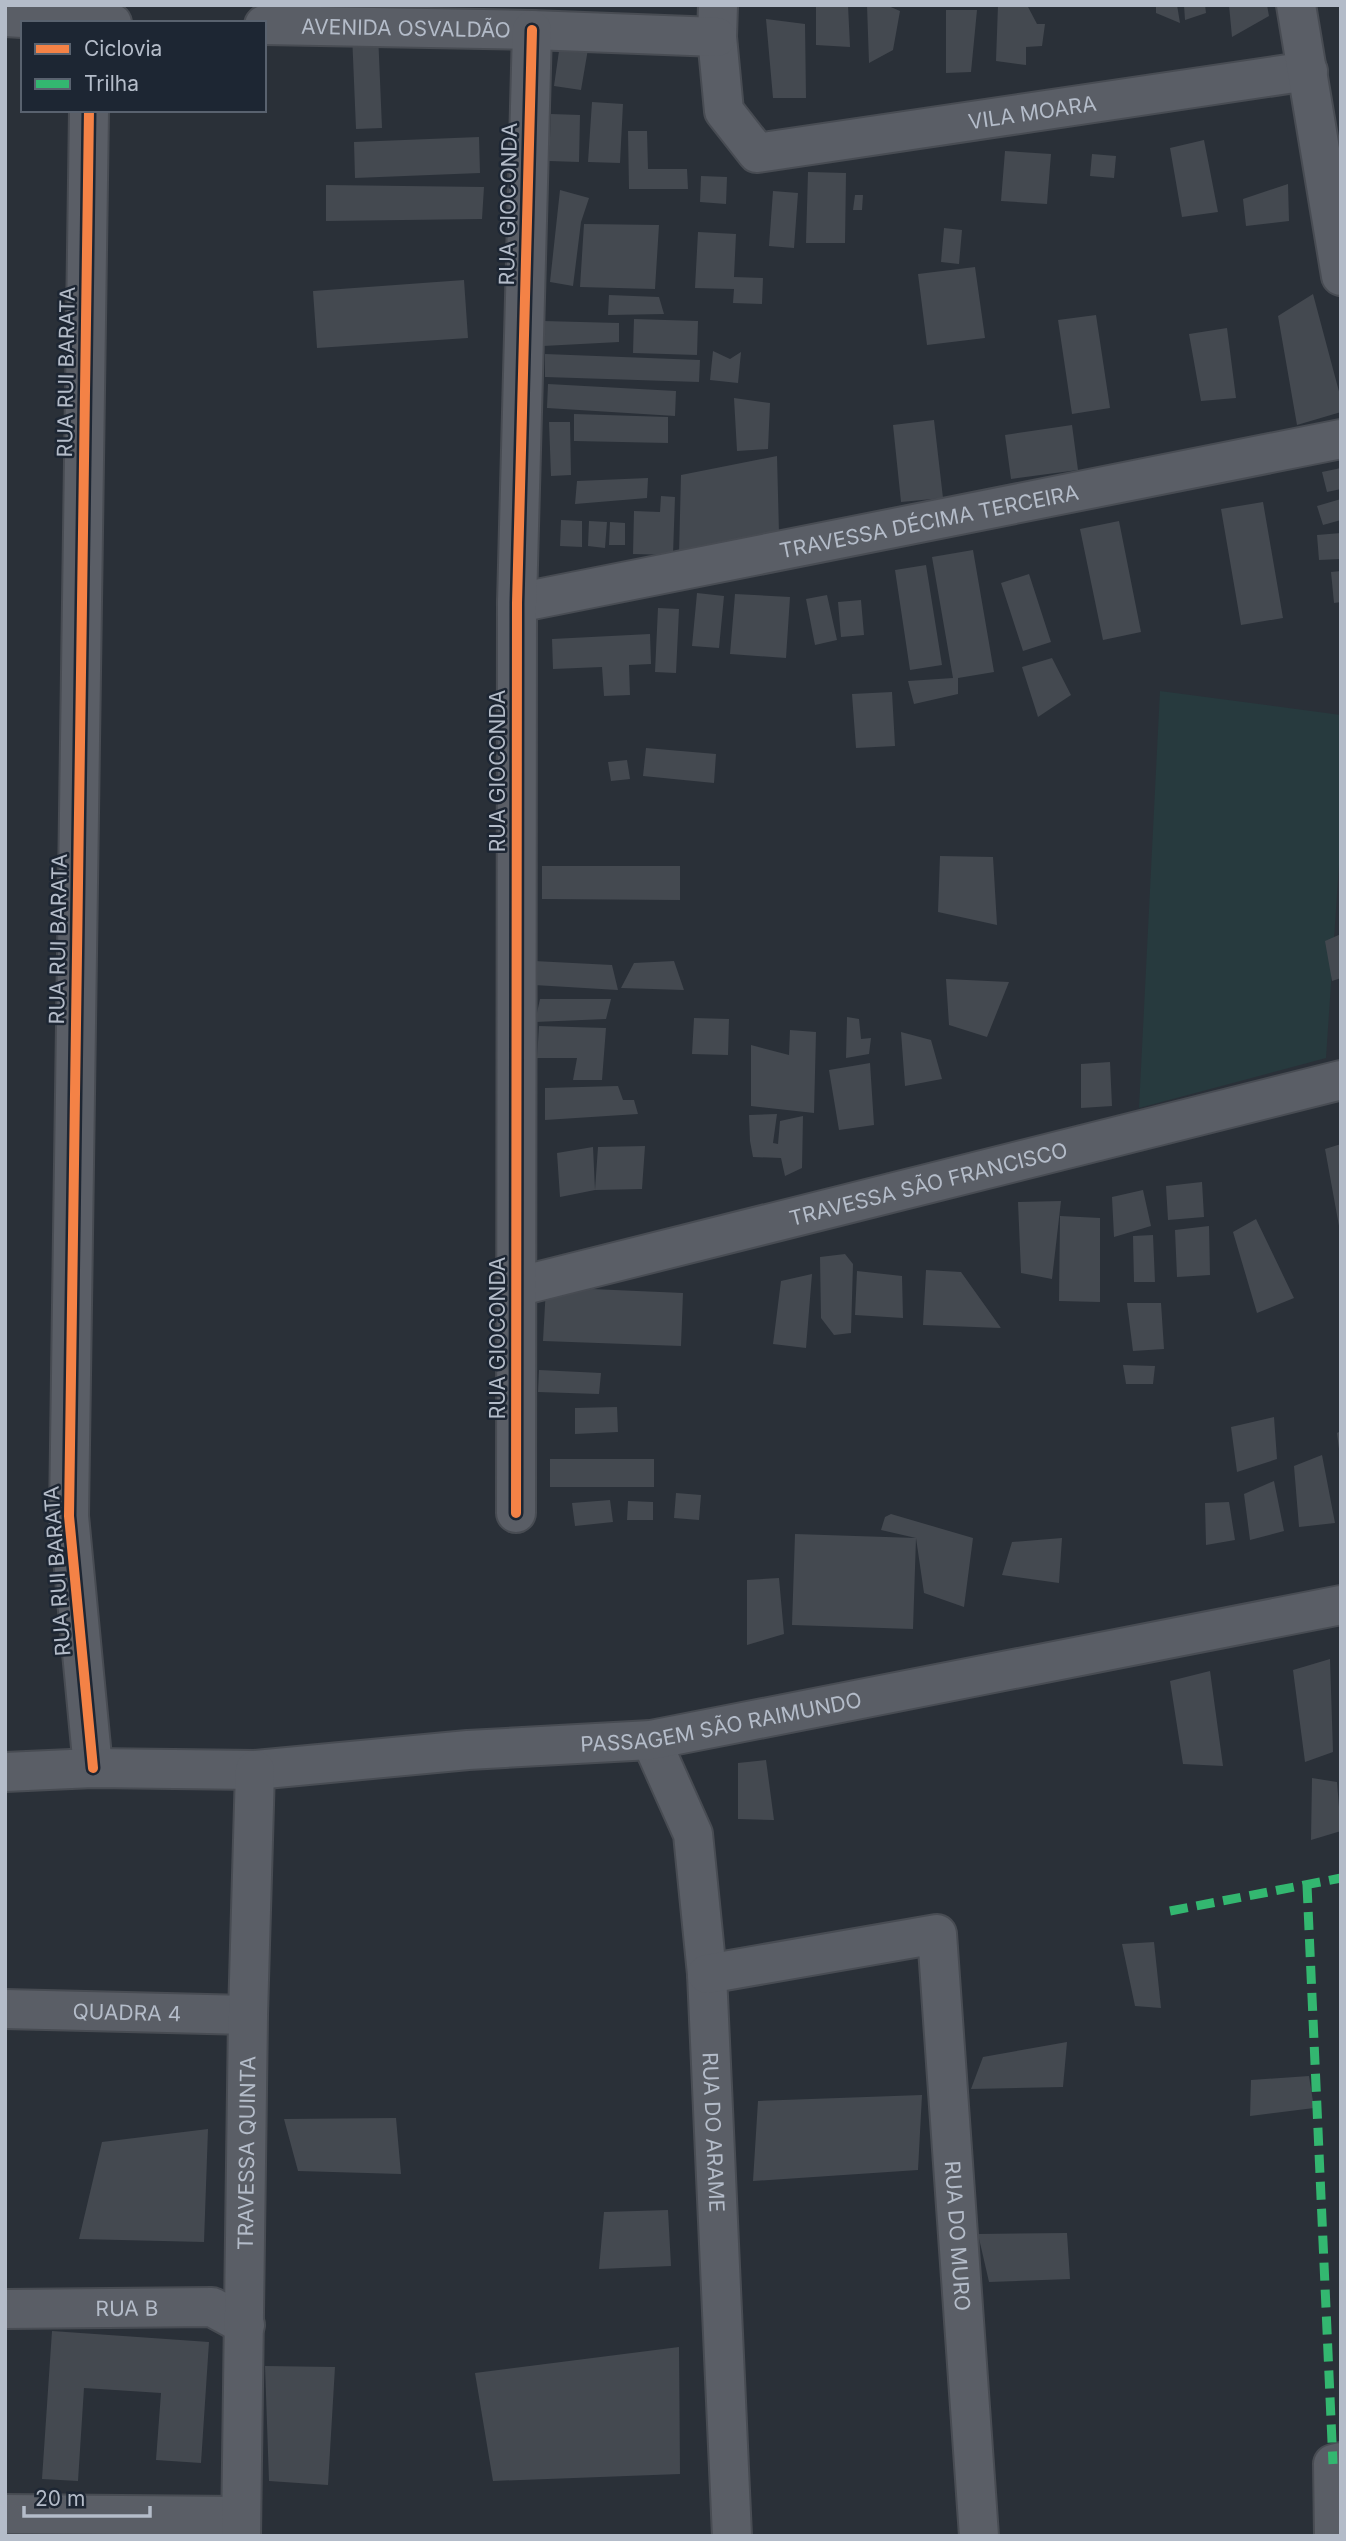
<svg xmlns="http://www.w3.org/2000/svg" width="1346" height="2541" font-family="Inter,sans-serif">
  <rect width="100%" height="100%" fill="#2a3038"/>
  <!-- green -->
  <path fill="#273a3e" d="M1160,691l181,24v120l-15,223 -187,50z"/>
  <!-- building -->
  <path fill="#444950" d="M816,5h32l2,42 -34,-2z
    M867,5h19l14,6 -7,39 -24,13z
    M998,5h29l10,19h8l-3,22 -16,1v18l-30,-4z
    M1156,5h21l3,18 -24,-10z
    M1184,5h21l1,8 -21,7z
    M1229,5h38l2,11 -37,21z
    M946,10h31l-6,62 -25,1z
    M766,19l39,5 1,74h-33z
    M378,33l4,95 -26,1 -4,-95z
    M560,44l28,5 -7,41 -27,-4z
    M592,102l31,2 -3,59 -32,-1z
    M551,114l29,1 -1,47 -30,-1z
    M628,131h19l1,38h39l1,20h-59z
    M479,137l1,36 -125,5 -1,-36z
    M1204,140l14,72 -36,5 -12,-69z
    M1005,151l46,3 -4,50 -46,-3z
    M1092,154l24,2 -2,22 -24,-2z
    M808,172l38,1 -1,70h-39z
    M701,176l26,1 -1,27 -26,-2z
    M1288,184l1,37 -43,5 -3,-27z
    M326,185l158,2 -2,32 -156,2z
    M560,190l29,8 -8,24 -8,64 -23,-4z
    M773,191l25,2 -4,55 -25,-2z
    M855,195h8l-1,15h-9z
    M584,224l75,1 -4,64 -75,-2z
    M944,228l18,2 -3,34 -18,-2z
    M698,232l38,2 -2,43 29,1 -1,26 -29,-1 1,-14 -39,-1z
    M975,267l10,71 -58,7 -9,-71z
    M464,280l4,58 -151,10 -4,-57z
    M1313,294l28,105v13l-44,13 -19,-109z
    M609,295l50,2 5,17 -56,1z
    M1096,315l14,93 -38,6 -14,-94z
    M634,319l64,2 -1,34 -64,-2z
    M543,321l76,2v19l-76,4z
    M1227,328l9,70 -35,3 -12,-67z
    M713,351l17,8 11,-7 -3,31 -28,-3z
    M545,354l155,6 -1,22 -154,-5z
    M548,384l128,7 -1,25 -128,-8z
    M734,398l36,5 -2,46 -31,2z
    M574,414l94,3v26l-94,-2z
    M934,420l9,78 -42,4 -8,-77z
    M549,422h21l1,53 -20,1z
    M1072,425l6,45 -67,9 -6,-44z
    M777,456l2,77 -100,22 2,-80z
    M1341,468v21l-14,3 -5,-20z
    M648,478l-1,20 -72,6 2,-23z
    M661,496l14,1 -2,58 -40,-1 1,-43 26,1z
    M1341,499v21l-18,5 -6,-19z
    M1263,502l20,116 -42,7 -20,-116z
    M561,520l21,1v26l-22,-1z
    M589,521l18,1 -2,26 -17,-2z
    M1119,521l22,111 -38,8 -23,-111z
    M610,522l15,1v22h-16z
    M1341,533v26l-22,1 -2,-25z
    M973,550l21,122 -36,6v16l-44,10 -6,-23 45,-3 -21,-121z
    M926,565l16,100 -32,5 -15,-100z
    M1341,571v31l-7,1 -3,-31z
    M1029,574l22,68 -28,9 -22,-68z
    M697,593l27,3 -5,52 -27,-2z
    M735,594l55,3 -4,61 -56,-4z
    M827,595l10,45 -22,5 -9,-46z
    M861,600l3,35 -23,2 -3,-35z
    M658,608l21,1 -3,64 -21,-1z
    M650,634l1,30 -22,1 1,30 -26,1 -2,-29 -49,2 -1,-30z
    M1052,658l19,37 -33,22 -16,-50z
    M892,692l3,54 -39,2 -4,-54z
    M646,748l70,6 -2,29 -71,-7z
    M627,760l3,19 -19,2 -3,-19z
    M940,856l53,1 4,68 -59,-13z
    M542,866h138v34l-138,-1z
    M1341,934v44l-9,3 -7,-40z
    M534,961l78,4 6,25 -84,-5z
    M674,961l10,29 -63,-2 13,-25z
    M946,979l63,3 -22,55 -38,-12z
    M540,999h71l-5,20 -71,3z
    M847,1017l12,2 2,20 10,-1 -2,16 -23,4z
    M694,1018l35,1 -1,36 -36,-1z
    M539,1026l67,2 -4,52h-29l4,-22h-40z
    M790,1030l26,2 -2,81 -63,-7v-61l38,10z
    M901,1032l30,8 11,39 -37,7z
    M1110,1062l2,44 -31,2v-44z
    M870,1063l4,62 -35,5 -10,-60z
    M618,1086l5,14h11l4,14 -93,6v-32z
    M777,1114l-4,29 5,1 2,-23 23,-5 -1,52 -17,8 -4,-18 -28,-1 -3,-16 -1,-26z
    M1341,1144v82h-2l-14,-77z
    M645,1146l-3,43 -47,1 -35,7 -3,-44 36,-6 2,43 3,-43z
    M1202,1182l2,35 -36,3 -2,-34z
    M1143,1190l8,36 -37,11 -2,-40z
    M1061,1201l-9,78 -31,-6 -3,-71z
    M1060,1216l40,2v84l-41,-1z
    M1256,1219l38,79 -37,15 -24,-81z
    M1209,1226l1,49 -33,2 -2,-47z
    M1153,1235l2,47h-21l-1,-46z
    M845,1254l8,10 -2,69 -17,2 -13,-17 -1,-61z
    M926,1270l35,2 40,56 -78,-3z
    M857,1271l45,5 1,42 -48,-3z
    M812,1274l-6,74 -33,-4 8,-63z
    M546,1287l137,6 -2,53 -138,-5z
    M1127,1303h34l3,46 -31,2z
    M1123,1365l32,1 -2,18h-27z
    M539,1370l62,3 -2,21 -61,-2z
    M617,1407l1,25 -43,2v-26z
    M1274,1417l3,42 -40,13 -6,-45z
    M1341,1431v18h-2l-2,-16z
    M1322,1455l13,68 -36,4 -5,-61z
    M550,1459h104v28h-104z
    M1274,1481l10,50 -34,9 -6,-46z
    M676,1493l25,2 -2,25 -25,-2z
    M610,1500l3,22 -38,4 -3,-23z
    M628,1501l25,1v18h-26z
    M1229,1502l6,38 -29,5 -1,-42z
    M891,1514l82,24 -9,69 -40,-14 -8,-55 -35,-8 4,-13z
    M795,1534l121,4 -3,91 -121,-4z
    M1062,1538l-3,45 -57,-8 10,-33z
    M779,1578l5,56 -37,11v-65z
    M1330,1659l3,93 -28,10 -12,-92z
    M1210,1671l13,95 -40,-2 -13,-83z
    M766,1760l8,60 -36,-1v-56z
    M1312,1778l25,4 4,49 -30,9z
    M1154,1942l7,66 -26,-2 -13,-62z
    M1067,2042l-4,45 -92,2 12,-32z
    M1309,2076l5,32 -64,8 1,-36z
    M922,2095l-4,75 -165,11 5,-80z
    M396,2118l5,56 -103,-3 -14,-52z
    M208,2129l-4,113 -125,-3 23,-97z
    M668,2210l3,56 -72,3 5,-57z
    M1067,2233l3,46 -81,3 -11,-48z
    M52,2331l157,11 -8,121 -45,-3 5,-67 -77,-5 -6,93 -36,-2z
    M679,2347l1,127 -187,7 -18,-108z
    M265,2366l70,1 -7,118 -59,-4z"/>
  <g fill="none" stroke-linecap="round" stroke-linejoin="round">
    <!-- minor casing -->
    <g stroke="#484c53" stroke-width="42">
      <g id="minor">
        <path id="s1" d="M718,5l-1,32 7,74 33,42 551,-82"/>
        <path d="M1296,5l45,271"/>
        <path d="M5,17l107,6"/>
        <path id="s2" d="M264,25l268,5 185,7"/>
        <path d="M89,110l-20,1406 24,252"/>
        <path id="s3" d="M517,603l824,-164"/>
        <path id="s4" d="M516,1287l825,-207"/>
        <path d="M516,1513l1,-910 15,-573"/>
        <path id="s5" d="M651,1740l42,94 14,140 25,562"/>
        <path id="s6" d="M5,1772l88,-4 162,2 213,-20 183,-10 690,-135"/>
        <path id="s7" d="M707,1974l230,-40 42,602"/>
        <path id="s8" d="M5,2009l243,6"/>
        <path id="s9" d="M5,2309l207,-2 33,18"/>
        <path d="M5,2514l236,2"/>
        <path id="s10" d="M241,2536l7,-521 7,-245"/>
        <path d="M1334,2536l-1,-72 8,-2"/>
      </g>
    </g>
    <!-- minor -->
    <use href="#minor" stroke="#5a5e66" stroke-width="38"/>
    <!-- quiet -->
    <path stroke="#33b770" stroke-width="9" stroke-dasharray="18 9" stroke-linecap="butt" d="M1307,1885l26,579
      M1170,1911l171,-33"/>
    <!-- cycleway casing -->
    <g stroke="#1d2633" stroke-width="15">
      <path id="cycleway" d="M89,110l-20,1406 24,252
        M516,1513l1,-910 15,-573"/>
    </g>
    <!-- cycleway -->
    <use href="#cycleway" stroke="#f48246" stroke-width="10"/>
  </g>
  <g text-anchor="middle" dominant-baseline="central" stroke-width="5" stroke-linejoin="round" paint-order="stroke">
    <!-- street labels -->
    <g font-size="21" fill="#b4bcc9" stroke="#1d2633">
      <text stroke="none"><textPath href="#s2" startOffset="142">AVENIDA OSVALDÃO</textPath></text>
      <text stroke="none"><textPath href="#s1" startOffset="438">VILA MOARA</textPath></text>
      <text transform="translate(508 204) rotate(-89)">RUA GIOCONDA</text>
      <text transform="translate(66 372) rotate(-89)">RUA RUI BARATA</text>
      <text stroke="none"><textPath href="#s3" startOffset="420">TRAVESSA DÉCIMA TERCEIRA</textPath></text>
      <text transform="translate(497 771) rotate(-90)">RUA GIOCONDA</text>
      <text transform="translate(58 939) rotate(-89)">RUA RUI BARATA</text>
      <text stroke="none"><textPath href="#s4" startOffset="425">TRAVESSA SÃO FRANCISCO</textPath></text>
      <text transform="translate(497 1338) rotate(-90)">RUA GIOCONDA</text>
      <text transform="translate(57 1571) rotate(-94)">RUA RUI BARATA</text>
      <text stroke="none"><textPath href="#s6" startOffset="719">PASSAGEM SÃO RAIMUNDO</textPath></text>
      <text stroke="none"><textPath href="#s8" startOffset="122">QUADRA 4</textPath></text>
      <text stroke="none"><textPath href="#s5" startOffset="402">RUA DO ARAME</textPath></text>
      <text stroke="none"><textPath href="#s10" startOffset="383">TRAVESSA QUINTA</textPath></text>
      <text stroke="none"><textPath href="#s7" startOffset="536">RUA DO MURO</textPath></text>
      <text stroke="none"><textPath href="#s9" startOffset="122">RUA B</textPath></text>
    </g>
  </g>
  <!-- border -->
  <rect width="1346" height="2541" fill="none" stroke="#b4bcc9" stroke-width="14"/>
  <!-- legend -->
  <rect x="21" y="21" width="245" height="91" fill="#1d2633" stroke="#59626f" stroke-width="2"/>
  <rect x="35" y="44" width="35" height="10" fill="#f48246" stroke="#59626f" stroke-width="2"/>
  <text x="84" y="56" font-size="21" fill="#b4bcc9">Ciclovia</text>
  <rect x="35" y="79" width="35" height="10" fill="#33b770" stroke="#59626f" stroke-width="2"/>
  <text x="84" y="91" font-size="21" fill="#b4bcc9">Trilha</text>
  <!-- scale -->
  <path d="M24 2506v10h126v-10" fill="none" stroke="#b4bcc9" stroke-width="3.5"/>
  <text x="35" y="2506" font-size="21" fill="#b4bcc9" stroke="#1d2633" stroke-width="5" paint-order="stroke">20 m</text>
</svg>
